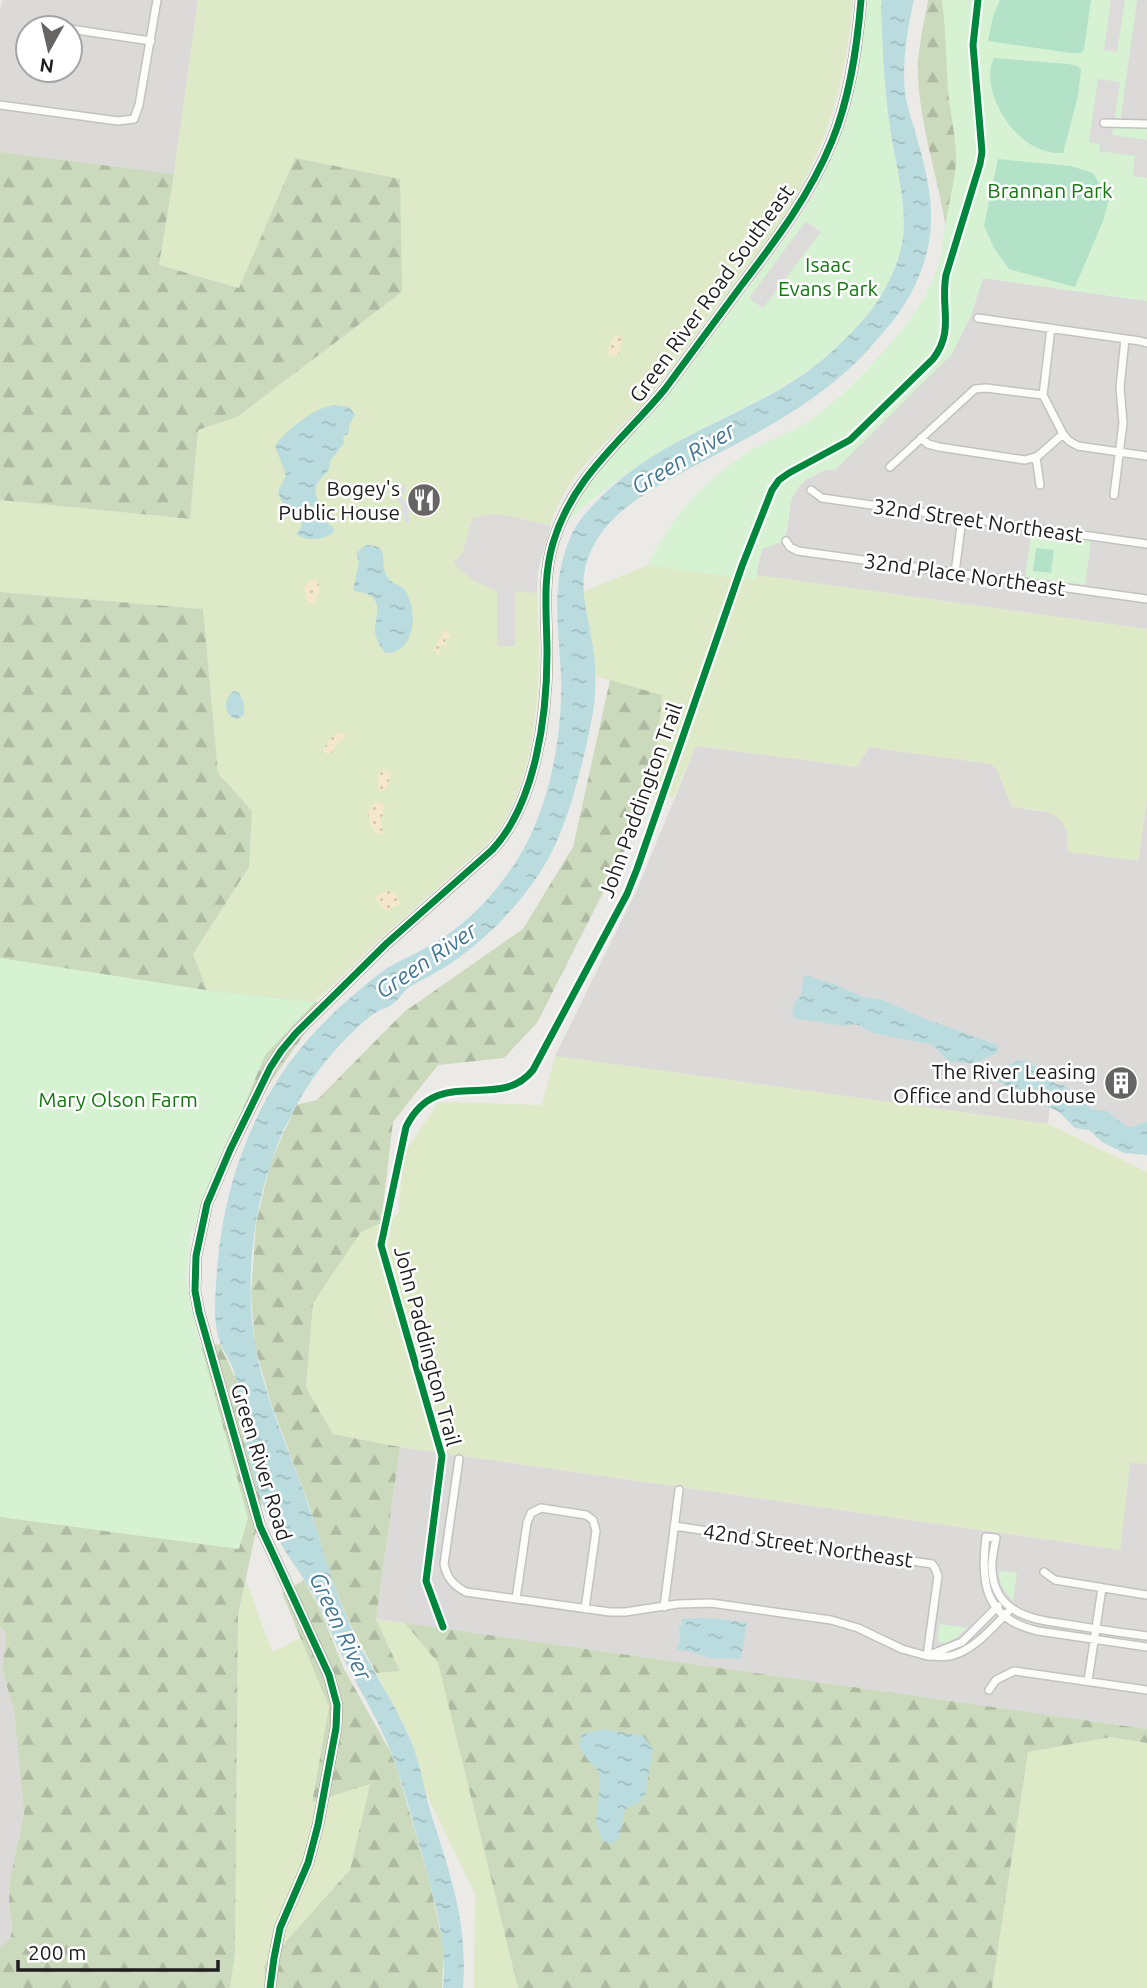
<svg xmlns="http://www.w3.org/2000/svg" width="1147" height="1988" font-family="Ubuntu,sans-serif">
  <defs>
    <pattern id="forest-firs" width="22" height="20" patternUnits="userSpaceOnUse" patternTransform="scale(1.75)"><rect width="22" height="20" fill="#cbdabd"/><path d="M5 1l3.5 6h-7zM16 11l3.5 6h-7z" fill="#aebba2"/></pattern>
    <pattern id="sand-dots" width="8" height="8" patternUnits="userSpaceOnUse" patternTransform="scale(1.75)"><rect width="8" height="8" fill="#f5e7cb"/><path d="M2 2h.1M6 6h.1" fill="none" stroke="#d2c6ae" stroke-width="1.8" stroke-linecap="round"/></pattern>
    <pattern id="water-ripples" width="26" height="14" patternUnits="userSpaceOnUse" patternTransform="scale(1.75)"><rect width="26" height="14" fill="#bbdcdf"/><path d="M2 4q2-2 4 0t4 0M15 11q2-2 4 0t4 0" fill="none" stroke="#a0bcbf"/></pattern>
  </defs>
  <rect width="100%" height="100%" fill="#eceae7"/>
  <!-- residential -->
  <path fill="#dbdad8" fill-rule="evenodd" d="M3,0h195l-24,174 -174,-22v-144zM28,28h42v42h-42z
    M1137,0h10v124l-27,-3z
    M983,278l164,23v328l-391,-54 6,-26 20,-7 5,-10 4,-34 12,-17 24,-12 143,-151z
    M696,746l161,21 12,-20 122,17 6,6 15,37 36,5 13,7 6,12 71,30 9,-62v323l-17,5 -4,-1 -18,-14 -16,-3 -28,-23 -8,-2 -12,-9 -13,-12 -33,18 52,26 -2,17 -493,-68 83,-169z
    M400,1447l720,103 10,-88 17,2v265l-771,-110z
    M0,1626l5,6 1,9 -4,27 12,43 10,102 -14,67 -1,24 3,27 -2,8 -10,9z"/>
  <!-- grass -->
  <path fill="#dde9c7" d="M198,0h655c-6,70 -22,135 -57,196 -21,36 -49,69 -74,103 -25,33 -49,69 -76,101 -33,37 -73,67 -92,114 -9,23 -16,48 -17,72 -1,23 2,46 2,69 -1,59 -9,144 -52,189l-105,93 -67,65 -109,-12 -13,-37 56,-85 3,-57 -34,-38 -15,-164 -203,-17v-92l190,19 8,-89 39,-13 165,-125 -107,-134 -55,130 -81,-23 15,-91z
    M648,565l107,15 1,-5 391,54v170l-9,62 -71,-9c0,-7 1,-16 -1,-22 -7,-22 -36,-21 -54,-23l-15,-37 -6,-6 -122,-17 -12,20 -161,-21 -23,52 -20,-4 8,-99 -66,-19 -1,-25 -11,-59z
    M555,1056l493,68 99,48v292l-17,-2 -10,88 -720,-103 -67,-13 -27,-46 7,-85 48,-71 37,-18 6,-61 35,-51 103,3z
    M246,1580l26,72 29,-14 28,69 -17,94 58,-18 -20,87 -86,96 2,22h-36l5,-35 3,-338z
    M376,1619l29,4 33,40 80,325h-44l1,-94 -51,-105 -3,-19 -11,-32 -34,-65 24,-3z
    M1111,1737l36,6v245h-155l36,-236z"/>
  <!-- forest -->
  <path fill="url(#forest-firs)" d="M928,0h29l3,174 -14,54c-8,-51 -26,-101 -28,-153 -1,-25 6,-51 10,-75z
    M0,152l174,22 -15,91 80,23 56,-130 105,21 2,113 -165,125 -39,13 -8,89 -190,-19z
    M0,592l203,17 15,164 34,38 -3,56 -56,87 14,36 119,13 -82,117 -37,84 -48,-12 -159,220z
    M610,680l52,15 -9,99 -116,229 -33,35 -66,7 -45,57 -12,101 -20,9 -48,71 -7,85 27,46 67,13 -24,172 24,52 -24,2 -29,-55 -18,-46 -19,-64 -39,-105 -16,-56 -4,-54 5,-69 14,-60 26,-59 21,-5 87,-88 119,-83 50,-82z
    M220,1344l17,38 4,43 21,78 -24,112 -3,338 -5,35h-230v-40l10,-9 2,-8 -3,-27 1,-24 14,-67 -10,-102 -12,-43 4,-27 -1,-9 -5,-6v-196l181,-79z
    M304,1580l16,29 24,60 46,82 7,18 33,114 14,65 -2,40h-176l-2,-22 86,-96 20,-86 -58,18 17,-95 -47,-114z
    M405,1623l742,106v14l-36,-6 -83,15 -36,236h-474l-80,-325z"/>
  <!-- sand -->
  <path fill="url(#sand-dots)" d="M618,335l4,2 -3,16 -3,3h-5l-3,-3c1,-7 3,-16 10,-18z
    M315,579c8,7 4,22 -4,26l-4,-3 -3,-14 3,-5z
    M445,630l5,4 1,4h-6l2,8 -8,-1 1,9 -4,1 -2,-6z
    M339,733h6v3l-9,9 -4,8 -5,1 -3,-2c1,-9 7,-16 15,-19z
    M387,769l4,6 -5,15 -7,1 -1,-2v-16l3,-3z
    M380,801l5,5 -4,15 2,11 -4,3c-7,-4 -11,-14 -11,-23l6,-9z
    M389,890l5,1 7,13 -15,7 -10,-12v-3z"/>
  <!-- park -->
  <path fill="#d7f2d3" d="M867,0h14c1,41 3,82 8,122 4,33 18,79 15,111 -2,21 -11,41 -21,59 -47,83 -139,112 -217,156 -35,20 -73,49 -102,77l12,-23 20,-30 60,-63 133,-175 23,-37 22,-44 15,-47 10,-41z
    M942,0h195l-17,120 27,4v177l-164,-23 -13,40 -18,36 -117,116c-9,-1 -13,1 -21,5 -33,18 -19,39 -32,67l-20,7 -7,31 -107,-15c24,-49 58,-87 105,-116 17,-10 36,-15 52,-26 26,-16 47,-38 67,-59 27,-29 57,-63 67,-101 4,-16 5,-31 8,-47 3,-21 10,-42 9,-63 -1,-21 -6,-42 -8,-63 -2,-30 -2,-60 -6,-90z
    M1031,533l60,8 -6,44 -60,-8z
    M0,958l206,32 109,12 -50,53 -75,182 -4,41 9,46 53,194 -9,31 -239,-32z
    M999,1571l18,2 -4,28c-7,-8 -15,-18 -14,-30z
    M939,1624h1l27,4 -11,10 -11,6 -7,-3z"/>
  <!-- pitch -->
  <path fill="#b3e2c8" d="M1000,0h91l-7,50 -4,3h-10l-82,-12 5,-25z
    M994,58l74,6 10,2 3,4 -3,26 -15,57c-37,2 -66,-35 -72,-68 -1,-9 -2,-18 3,-27z
    M998,159l73,7 22,7 16,27 -6,21 -28,66 -66,-18 -15,-21 -10,-22z
    M1036,548l18,2 -3,23 -18,-2z"/>
  <!-- parking -->
  <path fill="#dcdbda" d="M1111,0h14l-8,52 -13,-2z
    M1098,79l22,3 -8,53 35,5v38l-14,-2 2,-20 -36,-5 1,-7 -11,-2z
    M806,221l15,11 -58,76 -14,-10z
    M491,514l17,2 43,10 -13,44 -1,23 -22,-2v55h-18v-55l-25,-11 -19,-17 10,-11 9,-34z"/>
  <!-- plaza -->
  <path fill="#dedde1" d="M403,484l4,2 -6,13 11,4 -4,13 2,6 -5,1 -5,-21 -3,-1z"/>
  <!-- water -->
  <path fill="url(#water-ripples)" d="M881,0h33c-7,30 -12,61 -9,92 2,16 8,31 12,46 15,53 23,95 -2,147 -10,22 -24,39 -40,57 -47,55 -108,86 -171,119 -34,18 -82,41 -104,74 -25,37 -16,61 -9,101 4,18 5,39 4,58 -1,19 -6,38 -10,57 -10,41 -21,84 -44,120 -26,40 -60,73 -99,98 -10,6 -21,11 -31,17 -10,7 -7,8 -16,16 -12,10 -7,3 -20,11 -5,3 -15,12 -18,15 -56,51 -88,120 -101,194 -8,49 -8,102 5,150 12,45 32,88 47,132 15,44 26,89 47,132 17,35 40,67 55,103 11,25 14,52 22,78 19,58 36,109 31,171h-20c5,-47 -10,-93 -22,-138 -10,-33 -18,-68 -31,-100 -13,-33 -32,-63 -48,-94 -10,-21 -19,-44 -30,-64 -14,-23 -31,-44 -42,-70 -14,-31 -23,-67 -29,-101 -3,-15 -1,-31 -6,-46 -4,-16 -15,-27 -18,-43 -3,-16 -2,-31 -1,-47 2,-39 8,-77 20,-115 23,-71 58,-124 115,-173 12,-10 23,-20 36,-29 14,-8 28,-14 42,-22 31,-17 56,-41 77,-70 41,-53 57,-134 55,-200 -2,-50 -11,-90 9,-138 8,-19 22,-32 36,-46 51,-49 121,-71 181,-107 23,-14 44,-31 63,-51 25,-24 45,-56 52,-90 7,-33 -7,-82 -12,-116 -6,-42 -8,-85 -9,-128z
    M335,405l14,2 6,8 -5,8 -2,11 -5,2 1,7 -14,18 -1,8c-11,14 -18,16 -10,35 4,12 4,17 15,24l-1,5c-10,7 -27,9 -37,1l6,-8 -1,-7 -14,-6 -9,-21 8,-17 -11,-29c12,-17 40,-39 60,-41z
    M365,545c30,0 11,20 24,34 5,6 13,6 17,13 11,20 10,53 -14,61l-8,-1c-4,-6 -8,-13 -9,-20 -1,-11 9,-29 -6,-37 -4,-3 -11,-2 -16,-5l6,-28 -3,-8z
    M234,691l5,2 5,10v12l-7,4c-14,-3 -14,-21 -3,-28z
    M804,975l30,9 29,13 19,3 46,20 67,24 4,3 -1,5 -24,12 -26,-3 -15,-16 -60,-12 -17,-9 -12,2 -50,-8 -2,-5 4,-13 5,-5z
    M1020,1060l11,3 13,12 12,9 8,1 28,24 16,3 18,14 4,1 17,-5v33l-23,-2 -22,-11 -13,-12 -14,-2 -16,-16 -61,-31 -3,-3v-5z
    M700,1618l20,1 27,4 -6,36 -32,-1 -18,-6 -15,-3 4,-8 -1,-14 3,-3 -1,-5z
    M604,1729l39,7 10,13 -8,46 -6,8 -14,6 -7,31 -6,4 -10,-4 -6,-17 4,-41 -1,-10 -12,-13 -8,-13 3,-12z"/>
  <g fill="none" stroke-linecap="round" stroke-linejoin="round">
    <!-- street casing -->
    <g stroke="#c3c2c1" stroke-width="10">
      <path id="street" d="M46,26l15,2
        M70,29l81,12
        M0,105l118,16 16,-2 5,-14 18,-105
        M1104,123l43,1
        M978,318l162,23 7,2
        M1051,328l-8,67 20,39
        M921,438l7,6 11,3 86,13 13,-4 25,-22 6,7 9,5 69,10
        M1036,457l4,28
        M890,467l85,-78 11,-1 57,7
        M811,490l11,8 325,46
        M1114,495l9,-72 -3,-36 5,-48
        M786,541l4,6 8,4 349,48
        M955,573l7,-55
        M459,1459l-15,105c3,14 9,21 22,28l144,20h15l53,-8 33,-1 120,17 27,8 44,21 25,7 11,-80 -3,-8 -3,-4 -258,-38
        M1044,1572l11,8 92,15
        M516,1599l11,-76 4,-10 10,-5 45,7 7,5 3,11 -11,78
        M998,1606l-36,36 -35,14c8,0 16,1 23,0 23,-5 42,-28 58,-44
        M664,1607l15,-117
        M1147,1636c-25,-3 -50,-7 -75,-11 -36,-5 -77,-9 -80,-55 -1,-10 2,-21 4,-32l-10,-1c-6,46 -1,82 52,94l109,16
        M1088,1681l14,-93
        M989,1690l7,-10 18,-9 133,19"/>
    </g>
    <!-- secondary casing -->
    <g stroke="#96957f" stroke-width="12">
      <path id="secondary" d="M270,1988l4,-30 6,-30 28,-65 10,-38 18,-97 1,-23 -8,-30 -69,-149 -61,-214 -4,-21 1,-35 11,-52 23,-54 40,-82 11,-17 15,-18 91,-90 105,-93c44,-47 55,-135 55,-196 0,-38 -5,-74 6,-111 20,-67 69,-102 112,-154 25,-34 51,-69 76,-103 35,-46 69,-91 91,-145 18,-44 25,-93 29,-141"/>
    </g>
    <!-- street -->
    <use href="#street" stroke="#fcfcfb" stroke-width="7"/>
    <!-- secondary -->
    <use href="#secondary" stroke="#f3f2ea" stroke-width="10"/>
    <!-- cycleway casing -->
    <g stroke="#fff" stroke-width="11">
      <path id="cycleway" d="M443,1627l-17,-46 16,-125 -61,-211 25,-118c31,-64 93,-14 127,-57l94,-176 10,-25 105,-303 30,-76 7,-10 10,-7 61,-33 83,-81c22,-28 7,-52 13,-84l34,-111 2,-12 -9,-107 5,-45
        M270,1988l4,-30 6,-30 28,-65 10,-38 18,-97 1,-23 -8,-30 -69,-149 -61,-214 -4,-21 1,-35 11,-52 23,-54 40,-82 11,-17 15,-18 91,-90 105,-93c44,-47 55,-135 55,-196 0,-38 -5,-74 6,-111 20,-67 69,-102 112,-154 25,-34 51,-69 76,-103 35,-46 69,-91 91,-145 18,-44 25,-93 29,-141"/>
    </g>
    <!-- cycleway -->
    <use href="#cycleway" stroke="#00873e" stroke-width="7"/>
  </g>
  <!-- icons -->
  <defs>
    <g id="restaurant-disc" transform="scale(1.75)"><circle r="9.5" fill="#666564" stroke="#fff"/><path d="M-5-6h1v4h1v-4h1v4h1v-4h1v5L-1.5 .5V6h-2V.5L-5-1ZM5-6V6H3V1.5H1.5Q1.5-4 5-6Z" fill="#fff"/></g>
    <g id="building-disc" transform="scale(1.75)"><circle r="9.5" fill="#666564" stroke="#fff"/><path d="M-4-6H4V6H1V3H-1V6H-4ZM-2.5-4.3h1.7v1.8h-1.7ZM.8-4.3h1.7v1.8H.8ZM-2.5-1h1.7V.8h-1.7ZM.8-1h1.7V.8H.8Z" fill="#fff"/></g>
  </defs>
  <g fill-rule="evenodd">
    <use href="#restaurant-disc" x="424" y="500"/>
    <use href="#building-disc" x="1121" y="1083"/>
  </g>
  <g text-anchor="middle" dominant-baseline="central" stroke-width="5" stroke-linejoin="round" paint-order="stroke">
    <!-- park labels -->
    <g font-size="21" fill="#14790f" stroke="#fff">
      <text x="1050" y="190">Brannan Park</text>
      <text x="828" y="264">Isaac<tspan x="828" dy="24">Evans Park</tspan></text>
      <text x="118" y="1099">Mary Olson Farm</text>
    </g>
    <!-- street labels -->
    <g font-size="21" fill="#1e1e1e" stroke="#fff">
      <text transform="translate(711 293) rotate(-54)">Green River Road Southeast</text>
      <text transform="translate(978 520) rotate(8)">32nd Street Northeast</text>
      <text transform="translate(965 574) rotate(8)">32nd Place Northeast</text>
      <text transform="translate(640 800) rotate(-70)">John Paddington Trail</text>
      <text transform="translate(428 1346) rotate(75)">John Paddington Trail</text>
      <text transform="translate(262 1462) rotate(73)">Green River Road</text>
      <text transform="translate(808 1545) rotate(8)">42nd Street Northeast</text>
    </g>
    <!-- poi labels -->
    <g font-size="21" fill="#1e1e1e" stroke="#fff" text-anchor="end">
      <text x="400" y="488">Bogey's<tspan x="400" dy="24">Public House</tspan></text>
      <text x="1096" y="1071">The River Leasing<tspan x="1096" dy="24">Office and Clubhouse</tspan></text>
    </g>
    <!-- water labels -->
    <g font-size="23" font-style="italic" fill="#447794" stroke="#fff">
      <text transform="translate(683 458) rotate(-31)">Green River</text>
      <text transform="translate(426 960) rotate(-34)">Green River</text>
      <text transform="translate(341 1626) rotate(65)">Green River</text>
    </g>
  </g>
  <!-- north arrow -->
  <g transform="translate(49 49) rotate(188)"><circle r="33" fill="#ffffff" stroke="#a5a5a5" stroke-width="2"/>
  <path d="M0-5L12 26L0 18L-12 26Z" fill="#666564"/>
  <text y="-10" font-size="19" font-weight="bold" text-anchor="middle" fill="#1e1e1e">N</text>
  </g>
  <!-- scale -->
  <path d="M18 1960v10h200v-10" fill="none" stroke="#1e1e1e" stroke-width="3.5"/>
  <text x="28" y="1960" font-size="21" fill="#1e1e1e" stroke="#ffffff" stroke-width="5" paint-order="stroke">200 m</text>
</svg>
